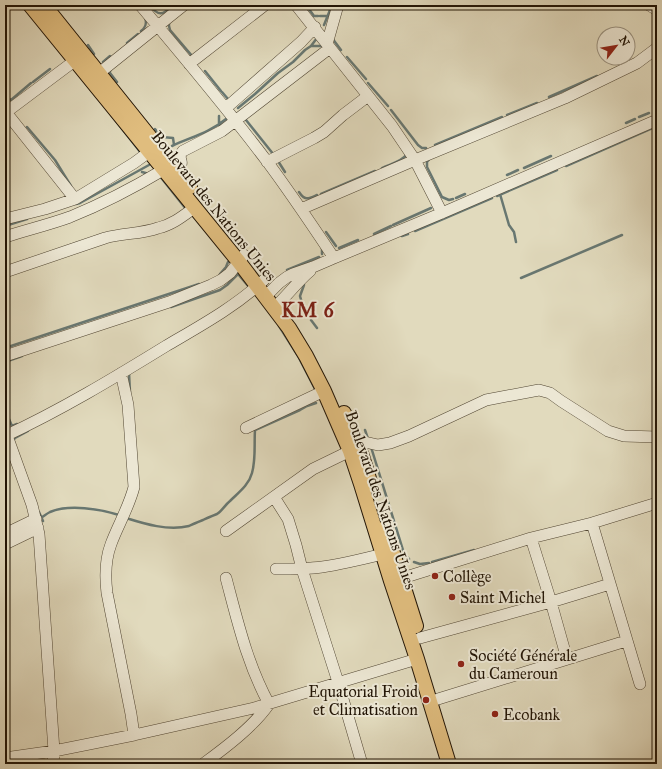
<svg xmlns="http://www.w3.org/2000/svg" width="662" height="769" font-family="'IM FELL Great Primer',serif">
  <rect width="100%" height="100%" fill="#e1dabd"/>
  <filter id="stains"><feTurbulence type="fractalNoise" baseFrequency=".005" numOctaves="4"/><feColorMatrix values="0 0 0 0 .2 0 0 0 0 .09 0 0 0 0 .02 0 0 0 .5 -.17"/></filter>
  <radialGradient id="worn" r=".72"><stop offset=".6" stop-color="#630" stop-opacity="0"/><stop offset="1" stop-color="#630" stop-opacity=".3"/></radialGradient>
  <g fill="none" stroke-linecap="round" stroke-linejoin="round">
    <!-- stream -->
    <path stroke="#687771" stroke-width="2.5" d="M149,5c11,13 14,9 25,0
      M306,5l8,11h4
      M320,16h8
      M169,22v4l1,4 23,27
      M324,25l8,-20
      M141,31c4,-3 6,-8 4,-13
      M332,38l9,12
      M127,43l11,-9
      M88,45l6,9
      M311,46h14
      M347,57l19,22
      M103,62l7,-6
      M110,70v3l7,9
      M205,71l16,20
      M33,82l17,-13
      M368,83l20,23
      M222,92l6,7h1
      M5,97l6,3 20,-17
      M549,97l48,-21
      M238,108l17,-14 23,-21 15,-11 12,-12 6,-4 6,-8
      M391,110l27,35 4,3h4
      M507,115l30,-12
      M112,116l29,37
      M219,116v9h5
      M245,117l1,3 28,35
      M639,117l10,-4
      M626,123l9,-4
      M27,127l28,33 16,26
      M155,129l4,5
      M162,137l11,1 1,7
      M435,145l67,-28
      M172,146c19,-9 37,-13 54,-27
      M430,158l-3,4v5l15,30 7,3 4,-1
      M278,161l7,11
      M566,166l91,-40
      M382,168c8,-4 20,-6 25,-14
      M524,168l27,-12
      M142,172l7,2
      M159,175l27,34
      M507,175l11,-5
      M299,192c6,9 9,7 18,3
      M321,194l54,-23
      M500,194l9,31 5,7 2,10
      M497,196l60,-26
      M456,198l9,-4
      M76,204l4,-1 69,-38
      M393,225l38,-17
      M5,226l22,-7
      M415,231l77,-33
      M326,232l10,14
      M374,234l17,-8
      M402,236l6,-2
      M339,248l19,-8
      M322,254v-6
      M287,270l32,-13
      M220,274l6,-7 2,-5
      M521,278l101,-43
      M171,307l49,-17 7,-5 11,-11 11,13
      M303,307l-3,-11 4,-11
      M311,320l6,8
      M279,326l19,30 18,35
      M5,348l194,-64
      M5,362l17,-6
      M129,373l1,19
      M5,410l7,16 5,-2
      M365,430l3,9
      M14,442l-1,-2 2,-2 13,-7
      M371,447l32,103 2,5 4,4
      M39,512l4,9
      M126,518c19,6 42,13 63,8 4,-2 9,-4 14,-6 4,-2 9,-4 14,-6 5,-3 8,-9 13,-13 8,-8 19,-16 22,-28 4,-14 2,-28 3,-43l45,-20 7,-4 9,-3
      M39,519c4,-2 7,-5 11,-7 19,-8 50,-3 69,3
      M414,562l6,2 9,-1
      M432,562l42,-12"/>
    <!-- minor casing -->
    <g stroke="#514633" stroke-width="12">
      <path id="minor" d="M140,5c43,51 86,102 126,155 24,32 46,65 68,98
        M296,5l96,121 23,34 27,53
        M649,5l8,5
        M327,44l11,-39
        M189,64l76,-59
        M93,78l91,-73
        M226,108l75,-66 14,-15
        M5,111l70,88
        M5,113l76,-57
        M267,162l47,-24 10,-6 19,-17 25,-19
        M176,170c12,-9 -1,-10 7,-19l39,-20 108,-83
        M301,209l114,-49 150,-62 72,-35 20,-15
        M5,219l40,-10 30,-10 59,-36 15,-11
        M5,237c21,-7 43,-12 65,-20 32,-13 63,-29 93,-47
        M5,272l100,-34c18,-5 36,-4 53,-10 14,-3 25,-12 36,-20
        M265,297l14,-14 8,-6 6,-3 20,-7 21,-9 108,-45 215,-93
        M274,308c13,-12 23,-26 36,-37
        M5,356l164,-54 42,-17 10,-5 9,-7 14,-18
        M121,373l7,32 6,82c-5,20 -16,38 -23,57 -6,16 -6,33 -4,49l24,121 3,21
        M246,428l78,-37
        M5,430l27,75 7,29 15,217 -1,13
        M5,436c56,-26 109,-58 161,-90 34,-20 69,-39 98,-66
        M356,440l22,5 12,-2 19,-7 77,-36 53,-10 11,3 11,8 47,30 16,5 33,1
        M274,497l14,22 8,26 6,24 36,113 24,82
        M592,523l48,161
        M226,531l87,-62 37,-18
        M5,534l31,-15
        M531,538l20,64 16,57
        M5,544l33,-16
        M276,569c15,0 31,0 46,-2 21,-3 41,-8 61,-13
        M393,581l138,-43 61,-15 65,-20
        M420,638l131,-36 59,-18
        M438,699l188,-58
        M5,758l49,-7 80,-16 120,-27 163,-49
        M203,764c22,-16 50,-37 66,-60 -22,-41 -31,-81 -43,-126"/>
    </g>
    <!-- major casing -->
    <g stroke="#211405" stroke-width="16">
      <path id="major" d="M30,5l209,257 50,66 17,28 18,35 26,60 11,33 30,97 26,78 32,105
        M44,5l146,182
        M344,413l18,43 9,29
        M385,528l31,98"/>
    </g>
    <!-- minor -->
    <use href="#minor" stroke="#ece7d4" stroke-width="11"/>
    <!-- major -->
    <use href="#major" stroke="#e0bd7e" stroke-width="14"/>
  </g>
  <!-- markers -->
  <g fill="#8f2418" stroke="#ece7d4" stroke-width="1.5">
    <circle cx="435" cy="576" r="4"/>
    <circle cx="452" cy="597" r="4"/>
    <circle cx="461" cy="664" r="4"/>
    <circle cx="426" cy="700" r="4"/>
    <circle cx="495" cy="714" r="4"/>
  </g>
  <g text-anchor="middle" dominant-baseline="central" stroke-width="4" stroke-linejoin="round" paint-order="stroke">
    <!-- street labels -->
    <g font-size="16" fill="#211405" stroke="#ece7d4">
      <text transform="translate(214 206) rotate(51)">Boulevard des Nations Unies</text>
      <text transform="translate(381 500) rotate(71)">Boulevard des Nations Unies</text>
    </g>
    <!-- poi labels -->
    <g font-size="16" fill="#211405" stroke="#ece7d4" text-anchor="start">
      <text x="443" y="576">Collège</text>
      <text x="460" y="597">Saint Michel</text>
      <text x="469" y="655">Société Générale<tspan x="469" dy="18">du Cameroun</tspan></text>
      <text x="418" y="691" text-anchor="end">Equatorial Froid<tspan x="418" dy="18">et Climatisation</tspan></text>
      <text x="503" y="714">Ecobank</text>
    </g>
    <!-- district labels -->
    <g font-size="20" font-weight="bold" letter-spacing="1" fill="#7a1f14" stroke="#ece7d4">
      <text x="308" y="310">KM 6</text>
    </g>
  </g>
  <!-- margin -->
  <rect width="662" height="769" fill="none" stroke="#e1dabd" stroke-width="20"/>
  <rect x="6" y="6" width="650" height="757" fill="none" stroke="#211405" stroke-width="2"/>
  <rect x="10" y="10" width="642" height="749" fill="none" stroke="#211405"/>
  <!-- north arrow -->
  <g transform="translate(616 46) rotate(59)"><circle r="19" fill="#ece7d4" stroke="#9b9381"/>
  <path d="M0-3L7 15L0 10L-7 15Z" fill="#8f2418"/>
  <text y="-6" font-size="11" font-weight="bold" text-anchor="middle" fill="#211405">N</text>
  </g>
  <rect width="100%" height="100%" filter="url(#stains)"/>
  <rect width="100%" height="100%" fill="url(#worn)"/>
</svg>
